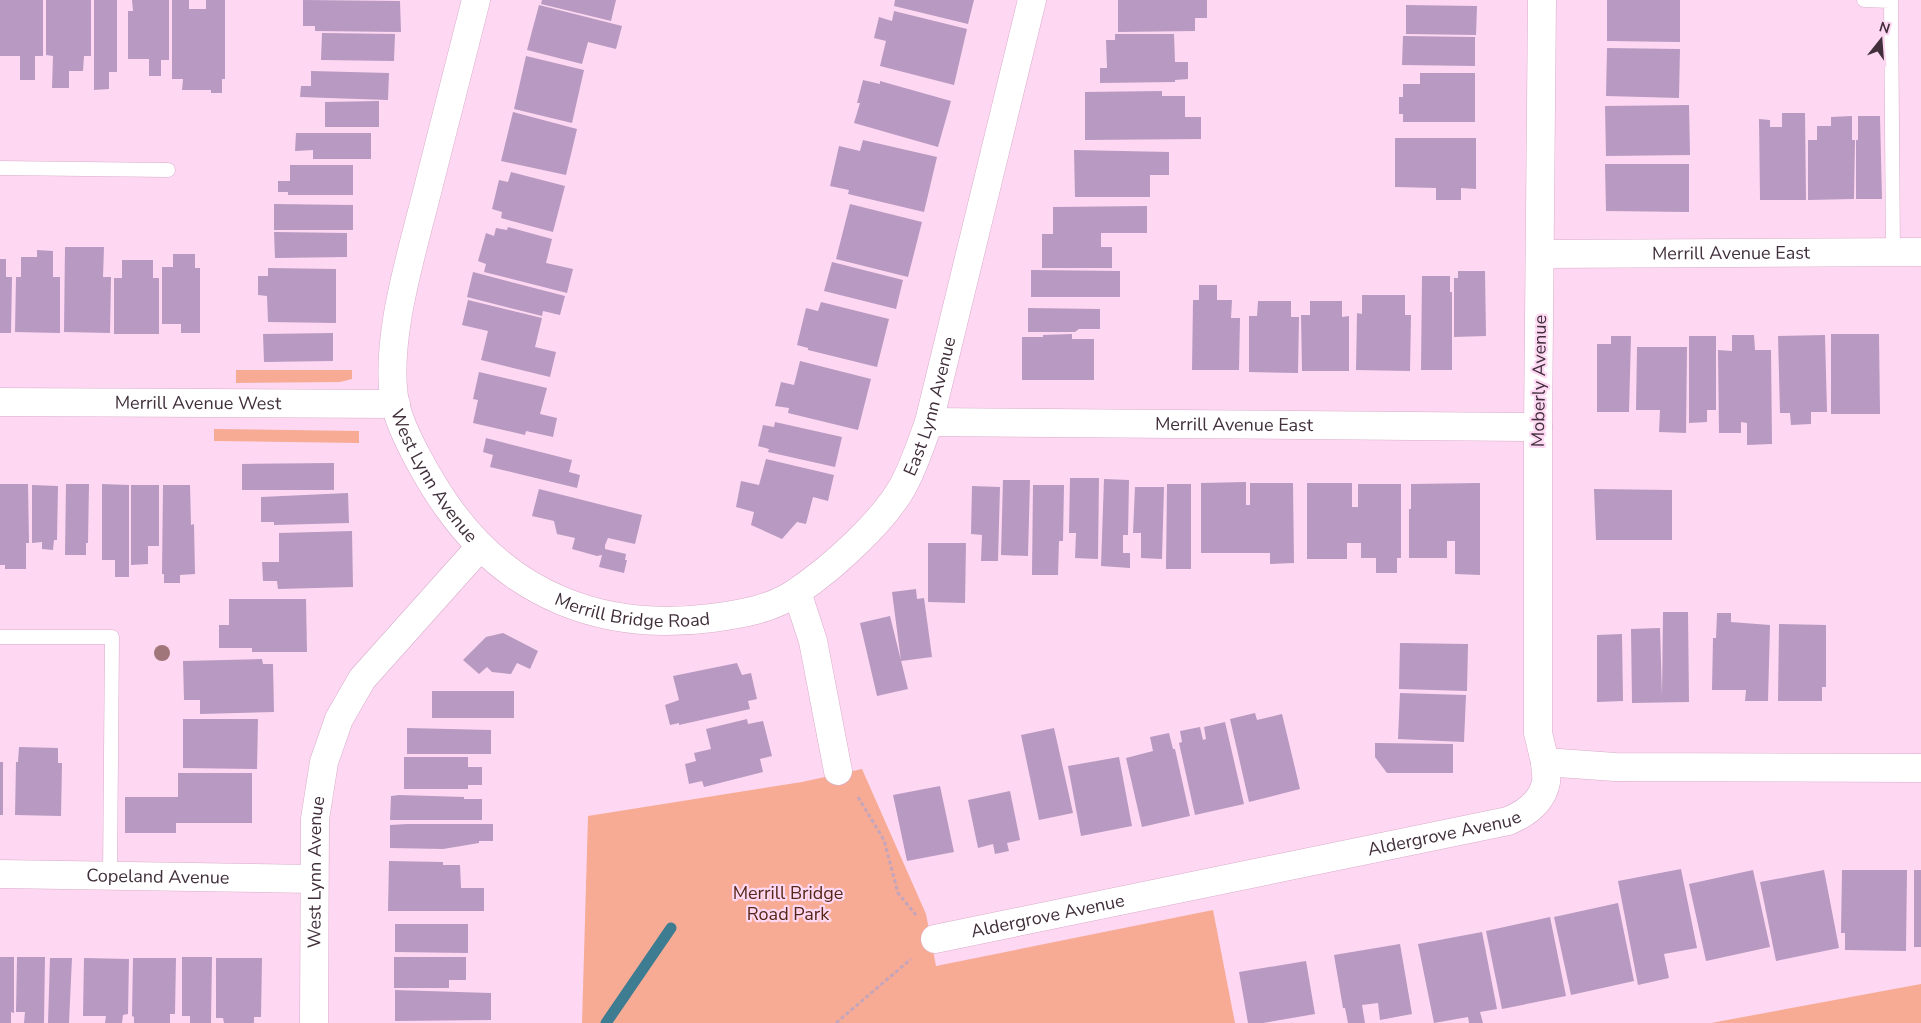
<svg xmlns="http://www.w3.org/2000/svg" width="1921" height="1023" font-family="'Nunito Sans',sans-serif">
  <rect width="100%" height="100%" fill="#fed8f2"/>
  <!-- green -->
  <path fill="#f7ab94" d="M236,370h116v9l-12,3 -104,1z
    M214,429l145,2v12l-145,-2z
    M862,769l64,145 10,52 277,-56 22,113h-653l6,-207 214,-34z
    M1921,984v39h-212h2z"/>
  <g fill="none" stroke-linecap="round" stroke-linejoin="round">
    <!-- stream -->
    <path stroke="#3e7c91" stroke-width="11" d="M606,1023l65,-95"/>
  </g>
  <!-- building -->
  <path fill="#b799c1" d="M0,0h43v56h-8v24h-15v-24h-20z
    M46,0h45v56h-7l-1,15h-14v17h-17l1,-32 -7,-1z
    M94,0h23v72h-8v17l-15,1z
    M132,0h37v60h-8v16h-12v-17h-21v-48h5z
    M172,0h17v9h17v-9h19v79h-3v14h-11v-3h-29l1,-11h-11z
    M303,0l97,1 1,31 -86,-1v-5h-12z
    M542,0h74l-5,21 -70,-17z
    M895,0h79l-6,24 -74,-18z
    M1118,0h89v18h-12v13l-77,1z
    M1607,0h73v42l-73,-1z
    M539,5l83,21 -6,23 -28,-7 -6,22 -55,-14z
    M1406,5l71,1 -1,29 -70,-1z
    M894,11l73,18 -13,56 -74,-19 6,-25 -12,-3 5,-21 13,4z
    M322,33l73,1 -1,27 -73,-1z
    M1115,34h59l1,28h13v17l-13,1v2l-75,1v-15h7l-1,-28h9z
    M1403,36l72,1v29l-73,-1z
    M1607,48l73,1 -1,49 -73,-2z
    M526,56l58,14 -12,53 -58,-14z
    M311,71l78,2 -1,27 -88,-3 1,-11h10z
    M1420,73h55v49h-72v-8h-4v-17h4v-13h17z
    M863,80l17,4v-3l71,20 -13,46 -84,-24 6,-20h-3z
    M1162,91v5h23v21h16v22l-116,1v-48z
    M379,101v26h-54v-25z
    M1689,105l1,50 -84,1 -1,-50z
    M513,112l64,17 -11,46 -65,-14z
    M1782,113h23l1,87h-46l-1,-81 11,1v7h12z
    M1852,116v24h3l-1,59 -46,1v-60h9v-14h14v-9z
    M1858,116h22l2,83h-26v-59h2z
    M296,133h75v26h-58v-9l-18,1z
    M1395,138h81v51l-15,-1v12h-25v-12l-41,-1z
    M863,140l74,17 -13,55 -76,-18 1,-4 -19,-4 9,-40 21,5z
    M1074,150l95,2v23h-19v22h-75z
    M1605,164h84v48l-83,-1z
    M290,165h63v30h-65v-3h-10v-11h12z
    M511,172l54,14 -12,46 -52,-14 1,-6 -10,-3 7,-29 9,2z
    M274,204l79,1v25h-79z
    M850,204l72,18 -14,55 -72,-18z
    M1147,206v27h-46v14h11v21h-70v-34h11v-27z
    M508,227l44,12 -6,24 27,6 -6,24 -83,-21 2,-8 -8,-3 8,-28 8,3 2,-8 11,2z
    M274,232l73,1v24l-72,1z
    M65,247h39l-1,30h8l-1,56 -46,-1z
    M37,250l16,1v26h7v56l-45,-1 1,-55h5v-20h16z
    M173,254h22v14h5v65h-19v-9h-19v-57h11z
    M0,259h6v18h6l-1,56h-11z
    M122,260h31v18h6v56h-45v-56h8z
    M832,262l71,18 -7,29 -72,-18z
    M268,268l68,1v54l-68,-1 -1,-26 -9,-1v-19h10z
    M1031,270l89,1v26h-89z
    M1458,271h27l1,65 -32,1v-59h4z
    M473,272l92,24 -5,19 -17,-4 -1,5 -75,-19z
    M1422,276h28v16h2v78h-31z
    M1199,285h18v15h15l-1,18h9l-1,52h-47l1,-70h6z
    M1362,295h43v20h6l-1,56 -54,-1 1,-57 5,1z
    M468,300l74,18 -7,29 21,5 -6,25 -69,-17 7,-29 -26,-6z
    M1258,301h33v16h8l-1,56 -49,-1v-56h8z
    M1310,301h32v16l7,-1v55h-47l-1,-56h9z
    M821,302l68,17 -12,48 -69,-17v-2l-11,-3 9,-37 12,3z
    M1028,308l72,1v20h-21l-4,3h-47z
    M333,333v28l-69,1 -1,-28z
    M1072,334v5h22v41h-72v-43h21v-2z
    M1831,334h48l1,80h-49z
    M1732,335h22l1,15h16l1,94 -25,1v-22l-6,-1v11h-22l-1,-83 14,1z
    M1825,335l2,77h-16v12l-20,1 -1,-12h-10l-2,-77z
    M1611,336h20l-2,76h-32v-68h14z
    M1689,336h27v74h-9v12l-18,1z
    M1637,347h50l-1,86 -27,-1 1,-22h-24z
    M800,361l71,18 -13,51 -70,-17 1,-5 -14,-2 6,-24 13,3z
    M479,372l68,16 -7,26 17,4 -4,19 -27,-6 -1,4 -52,-12 5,-23 -5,-1z
    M775,422l67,15 -7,30 -67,-15 1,-3 -11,-3 5,-21 11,2z
    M486,438l86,22 -3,12 11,3 -3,13 -87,-21 3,-12 -10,-3z
    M766,459l68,16 -6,26 -15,-4 -7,27 -9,-2 -15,17 -31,-14 3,-13 -18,-5 5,-26 18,4z
    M334,463v27h-92v-26z
    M1070,478h29l-1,81 -23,-1 1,-25h-7z
    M1104,479l25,1 -1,55h-5v18h7v15l-29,-2z
    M1003,480h27l-2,76 -27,-1z
    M1246,482v23h4v-22h43l1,80 -24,1v-11h-69v-70z
    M1307,483h45v24h6v-23h43v74h-4v15h-21v-15h-15v-15h-14v16h-40z
    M1480,483v92l-25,-1v-33h-8v17h-38v-49h2v-25z
    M0,484h28l1,59h-3v26h-21v-4h-5z
    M66,484h23l-1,59h-2v12h-21z
    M102,484l27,1v92h-14v-17h-13z
    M1167,484h24v85h-25z
    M32,485l26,1 -1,54h-3l-1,10 -11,-1v-7l-10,1z
    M131,485h28v61h-11v18l-17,1z
    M163,485h27l1,40 3,-1 1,50 -15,1v8h-16v-9h-2z
    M1033,485h31l-1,56h-4l-1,34h-26z
    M972,486l28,1 -2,74h-17l1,-26 -11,-1z
    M1135,487h29l-2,72 -21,-1v-25h-8z
    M539,489l103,26 -7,29 -27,-6 -3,7v4l21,5 -1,6h2l-3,13 -25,-6 3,-12 -5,1 -25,-7 3,-11 -18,-4 -3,-13 -22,-5z
    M1594,489l78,1v50h-76z
    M348,493l1,30 -75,2v-3h-13v-25z
    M352,531l1,56 -75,2 -1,-8h-14l-1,-19h17v-29z
    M928,543h38l-1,60 -37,-1z
    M916,589l1,10 7,-1 8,59 -31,4 -9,-69z
    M229,599h77l1,53h-55v-4h-33v-23h10z
    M1663,612h25l1,90 -57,1 -1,-74 29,-1 2,68z
    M1717,613h14v9l39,3 -2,76h-23l1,-11h-34l1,-52h3z
    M890,616l18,73 -31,7 -17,-73z
    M1779,624l47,1v62h-4v14h-44z
    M503,633l35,18 -8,18 -13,-6 -6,11 -19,-2 -5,-5 -8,7 -16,-14 23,-23z
    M1622,634l1,67 -26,1v-67z
    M1400,643l68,1 -1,47 -68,-2z
    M262,659l1,5h10l1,48 -74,2v-14h-16l-1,-39z
    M737,663l5,12 9,-2 6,26 -9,2 2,8 -71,16v-2l-9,2 -5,-20 14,-5 -6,-24z
    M432,691h82v27h-82z
    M1400,693l66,2 -2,47 -66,-3z
    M1255,713l2,7 25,-6 18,75 -51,13 -19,-83z
    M183,719h75l-1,50 -74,-1z
    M747,719l1,5 15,-3 9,35 -12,3 3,13 -59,15 -2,-6 -13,3 -4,-20 11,-3 -2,-8 17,-4 -5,-20z
    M1225,722l19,82 -49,11 -16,-72 3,-1 -2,-11 20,-4 3,13 3,-1 -2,-12z
    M407,728l84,2v24h-84z
    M1054,728l19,85 -34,7 -18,-85z
    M1169,733l4,16h2l15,67 -48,11 -16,-69 27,-7 -3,-14z
    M1375,743l78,1v29h-66l-12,-16z
    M19,747l39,1v15h4l-1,53 -46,-1 1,-53h2z
    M404,757h64v10h14v18h-14v4h-64z
    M1119,757l13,69 -51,10 -13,-70z
    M0,762h3v53h-3z
    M178,773h74v50h-76v10h-51v-36h53z
    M940,786l14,66 -47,9 -14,-66z
    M1010,791l10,49 -13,3 2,8 -14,3 -2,-10 -15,4 -10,-48z
    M399,795l65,2v2h18v21h-92l1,-24z
    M407,824h86v17h-14v2l-36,6 -53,-1v-23z
    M389,861l54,1v3h17l1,23h23v23h-96z
    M1681,869l16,79 -33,6 5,24 -31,7 -20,-104z
    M1753,870l17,77 -64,14 -17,-77z
    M1824,870l15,78 -63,13 -16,-79z
    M1842,870h65l-1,81 -61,-1v-17h-4z
    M1914,870h7v77h-7z
    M1618,903l16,78 -63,14 -17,-78z
    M1550,917l16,79 -64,13 -16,-78z
    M395,924h73v29l-73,-1z
    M1482,932l15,77 -17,3 3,11h-14l-1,-6 -34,6 -16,-79z
    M1400,944l12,70 -32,6 -2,-17 -16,2 3,18h-17l-3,-15h-2l-9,-53z
    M0,957h14v56l-3,-1v11h-11z
    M17,957h28l-1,66h-20l1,-11h-9z
    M182,957h30l-1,66h-21v-7h-8z
    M394,957h72v23h-17v8h-55z
    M50,958h22l-3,65h-21z
    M84,958l45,1 -1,55 -5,1 -1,8h-17l1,-7h-23z
    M133,958h43l-1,56h-5v9h-36v-6l-2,-1z
    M216,958h46l-1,59h-7v6h-30l-1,-5h-7z
    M1306,961l9,53 -52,9h-15l-9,-51z
    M395,990l96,3v27l-96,1z"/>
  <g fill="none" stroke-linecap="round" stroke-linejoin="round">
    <!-- service casing -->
    <g stroke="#d9accb" stroke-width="15">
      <path id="service" d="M1864,0l27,1 2,252
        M0,168l168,2
        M0,637h112l-2,239"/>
    </g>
    <!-- minor casing -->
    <g stroke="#d9accb" stroke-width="29">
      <g id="minor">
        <path id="s1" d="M476,0c-17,67 -34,134 -51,200 -15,59 -41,144 -30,203 6,29 35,79 52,103 63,90 156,126 265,112 30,-4 61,-9 86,-27 34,-23 86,-70 105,-105 11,-20 18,-42 26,-64l103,-422"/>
        <path d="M1542,0l-4,427v306l7,29"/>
        <path id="s2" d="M1541,254l380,-2"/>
        <path id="s3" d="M0,402l396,2"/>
        <path id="s4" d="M929,422l609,5"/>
        <path d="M797,592l16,49 25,130"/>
        <path id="s5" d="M0,874l314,5"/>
        <path id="s6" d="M935,939l573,-118c17,-7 34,-18 38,-39 1,-6 -1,-14 -1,-20l70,5 306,1"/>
        <path id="s7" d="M314,1023l1,-204 9,-57 15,-43 23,-40 118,-132"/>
      </g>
    </g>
    <!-- path -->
    <path stroke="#c5a5bb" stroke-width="3" stroke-dasharray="4 2.5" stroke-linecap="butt" d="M858,797l26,43 14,53 18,22
      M836,1023l75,-64"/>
    <!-- service -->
    <use href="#service" stroke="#fff" stroke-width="14"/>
    <!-- minor -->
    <use href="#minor" stroke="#fff" stroke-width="28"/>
  </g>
  <!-- trees -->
  <circle fill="#a1767a" cx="162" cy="653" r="8"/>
  <g text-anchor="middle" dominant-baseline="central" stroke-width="4.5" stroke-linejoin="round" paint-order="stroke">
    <!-- street labels -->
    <g font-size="18" fill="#412f3b" stroke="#fed8f2">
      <text stroke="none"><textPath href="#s2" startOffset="190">Merrill Avenue East</textPath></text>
      <text transform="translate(1539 381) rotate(-89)">Moberly Avenue</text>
      <text stroke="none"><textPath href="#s3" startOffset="198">Merrill Avenue West</textPath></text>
      <text stroke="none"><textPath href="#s1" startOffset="1158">East Lynn Avenue</textPath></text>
      <text stroke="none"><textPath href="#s4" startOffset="305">Merrill Avenue East</textPath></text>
      <text stroke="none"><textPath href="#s1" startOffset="496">West Lynn Avenue</textPath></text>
      <text stroke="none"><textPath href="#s1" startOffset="752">Merrill Bridge Road</textPath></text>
      <text stroke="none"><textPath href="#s6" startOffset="520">Aldergrove Avenue</textPath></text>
      <text stroke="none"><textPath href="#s7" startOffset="151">West Lynn Avenue</textPath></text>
      <text stroke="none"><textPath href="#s5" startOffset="158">Copeland Avenue</textPath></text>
      <text stroke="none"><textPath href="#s6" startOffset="115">Aldergrove Avenue</textPath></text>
    </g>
    <!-- park labels -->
    <g font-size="18" fill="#552617" stroke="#fed8f2">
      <text x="788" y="893">Merrill Bridge<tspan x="788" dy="21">Road Park</tspan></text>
    </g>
  </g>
  <!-- north arrow -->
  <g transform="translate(1881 40) rotate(17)" stroke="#fed8f2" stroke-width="4" paint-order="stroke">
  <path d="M0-4L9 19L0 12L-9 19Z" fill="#412f3b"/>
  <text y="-8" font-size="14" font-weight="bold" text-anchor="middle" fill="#412f3b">N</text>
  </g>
</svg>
